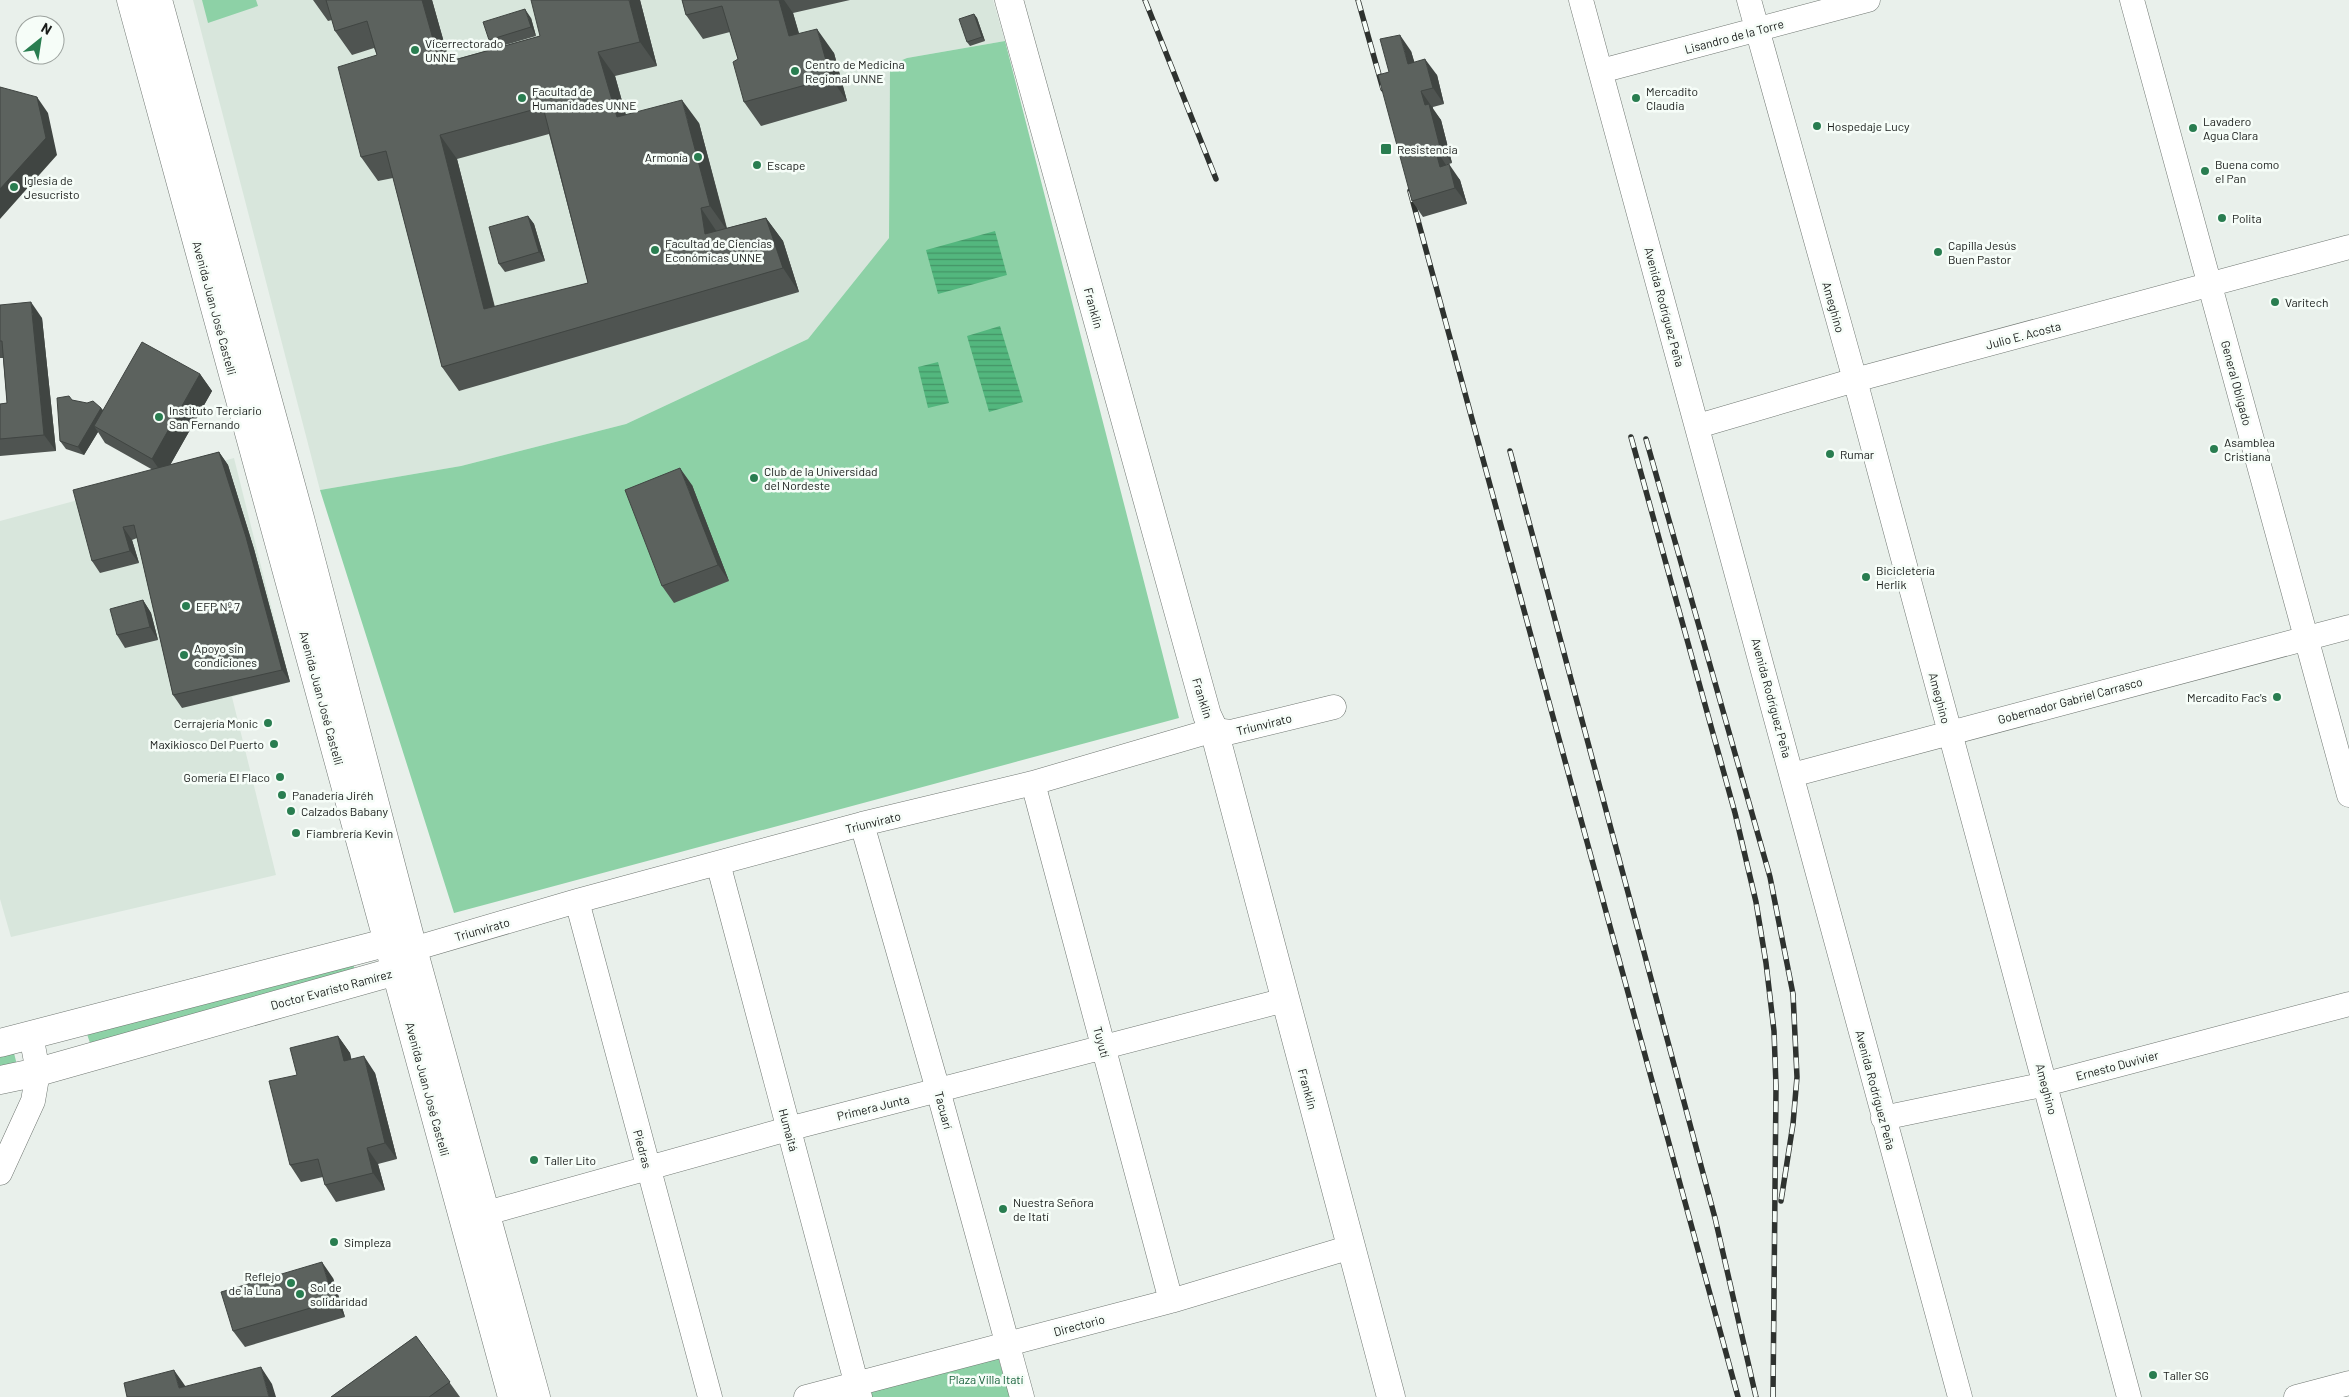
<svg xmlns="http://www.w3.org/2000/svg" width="2349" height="1397" font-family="Barlow,sans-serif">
  <defs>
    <pattern id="water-rules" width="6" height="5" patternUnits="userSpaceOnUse" patternTransform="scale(1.25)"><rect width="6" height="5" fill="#53b77e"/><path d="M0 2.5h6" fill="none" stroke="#449466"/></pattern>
  </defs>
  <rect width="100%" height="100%" fill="#e9f0eb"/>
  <!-- built -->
  <path fill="#d8e6dc" d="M193,0h800l12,41 -98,17 -17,7 -1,173 -81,101 -182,85 -165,42 -141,24z
    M234,458l56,224 -58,15 44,178 -265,62 -11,-38v-378z"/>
  <!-- park -->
  <path fill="#8dd1a6" d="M202,0h54l2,6 -50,17z
    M1005,41l174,677 -725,195 -134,-423 141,-24 165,-42 182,-85 81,-101 1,-173 17,-7z
    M352,960l4,13 -266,70 -4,-12z
    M14,1053l3,12 -17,4v-12z
    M998,1357l12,40h-139l-1,-5z"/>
  <!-- water -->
  <path fill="url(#water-rules)" d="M995,231l12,44 -69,19 -12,-44z
    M1000,326l23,76 -34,10 -22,-76z
    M938,362l11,41 -21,5 -10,-41z"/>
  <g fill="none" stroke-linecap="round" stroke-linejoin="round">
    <!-- minor casing -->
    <g stroke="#707772" stroke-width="25">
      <path id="minor" d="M1581,0l379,1397
        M1749,0l106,380 274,1017
        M2132,0l217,795
        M1601,71l267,-71
        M1698,426l157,-46 494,-133
        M1792,775l557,-148
        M1033,783l138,518
        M862,824l76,266 84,307
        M718,863l142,534
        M577,901l133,496
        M413,949l164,-48 285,-77 171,-41 181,-53 17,2 103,-25
        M1883,1118l163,-34 303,-80
        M0,1173l33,-72 5,-29 -7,-37
        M469,1218l319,-89 497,-129
        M806,1397l365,-96 180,-54
        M2296,1397l53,-14"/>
    </g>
    <!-- tertiary casing -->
    <g stroke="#707772" stroke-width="29">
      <path id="tertiary" d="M1009,0l198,715 7,15 177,667"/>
    </g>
    <!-- secondary casing -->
    <g stroke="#707772" stroke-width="29">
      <path id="secondary" d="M0,1043l389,-101
        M0,1080l38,-8 358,-101 14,-18"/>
    </g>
    <!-- primary casing -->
    <g stroke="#707772" stroke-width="29">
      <path id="primary" d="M131,0l381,1397
        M158,0l142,518 113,431 123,448"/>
    </g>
    <!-- minor -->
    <use href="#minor" stroke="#fff" stroke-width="24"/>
    <!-- tertiary -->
    <use href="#tertiary" stroke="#fff" stroke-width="28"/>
    <!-- secondary -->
    <use href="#secondary" stroke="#fff" stroke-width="28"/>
    <!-- primary -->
    <use href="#primary" stroke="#fff" stroke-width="28"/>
    <!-- rail casing -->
    <g stroke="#2e322f" stroke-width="5.5">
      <path id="rail" d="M1145,0l71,179
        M1358,0l25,89
        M1410,191l328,1206
        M1631,437l104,376 21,89 10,61 8,68 2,55 -3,311
        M1646,439l124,438 23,117 4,83 -4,47 -12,77
        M1510,451l205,767 41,179"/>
    </g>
    <!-- rail -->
    <use href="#rail" stroke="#f6fdf8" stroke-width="4" stroke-dasharray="11" stroke-linecap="butt"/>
  </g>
  <!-- wall -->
  <path fill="#4f5451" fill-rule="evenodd" d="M313,0h119l17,61 91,-25 100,-36 17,66 -42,10 11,39 73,8 28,105 39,-10 17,23 16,51 -340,99 -17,-24 -49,-189 -15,3 -17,-24 16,-102 -3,-7 -22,7 -17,-24 -3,-11 -4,1zM549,134l39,149 -93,24 -38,-148z
    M682,0h168l-57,13 6,20 35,20 13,48 -86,25 -17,-24 -6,-43 -8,-27 -27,7 -17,-24z
    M974,14l3,4 8,23 -15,5 -3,-4z
    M531,18l5,18 -41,12 -6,-8z
    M1411,51l3,11 23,13 7,29 -11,3v3l8,10 11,43 -6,2 14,15 7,24 -44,13 -11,-16 -23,-129z
    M528,216l6,8 11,37 -40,11 -6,-8z
    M0,305l42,13 14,133 -56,5v-52l7,-1 -4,-45h-3z
    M200,374l12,17 -42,74 49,-13 9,13 26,84 36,133 -108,26 -9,-13 -36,-157 -5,2 7,23 -39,10 -8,-12 61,-91 -48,-27 -7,-11 -14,23 -18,-6 -6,-8 12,-41 29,8 2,2z
    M692,485l37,96 -55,22 -12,-17z
    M143,600l8,13 7,27 -33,8 -8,-13z
    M338,1036l12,17 1,7 24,13 22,86 -19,5 7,26 -49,12 -11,-17 -2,-8 -22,5 -11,-17 7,-90z
    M333,1278l12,39 -100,30 -12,-16z
    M416,1336l44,61h-129z"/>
  <!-- shaded-wall -->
  <path fill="#404542" d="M422,0h10l25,88 -17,-24z
    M629,0h11l17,66 -17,-24z
    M779,0h5l9,13 13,46 -17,-23z
    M525,9l6,9 5,18 -5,-9z
    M974,14l3,4 8,23 -3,-4z
    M817,29l17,24 13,48 -16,-23z
    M1400,35l11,16 9,29 -12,-16z
    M598,52l17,24 18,65 -16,-24z
    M1425,59l12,16 7,29 -11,-16z
    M1421,91l20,29 11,43 -12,-16 -15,-42z
    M37,97l11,16 9,42 -57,64v-30z
    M682,100l17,23 28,107 -17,-24z
    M440,135l17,24 44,174 -17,-24z
    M1435,148l11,17 -6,2z
    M1449,164l11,16 7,24 -12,-16z
    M701,208l16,24 -12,2z
    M528,216l6,8 11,37 -6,-9z
    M766,218l17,23 16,51 -16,-24z
    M31,302l11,16 14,133 -12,-16z
    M200,374l12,17 -48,85 -12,-17z
    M101,408l6,8 -13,10 4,6 -14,23 -6,-8z
    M219,452l9,13 26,84 36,133 -8,-12z
    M680,468l12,17 37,96 -11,-16z
    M123,527l9,13 7,23 -9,-12z
    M143,600l8,13 7,27 -8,-13z
    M338,1036l12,17 6,25 -12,-17z
    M364,1056l11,17 22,86 -12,-16z
    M367,1148l11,16 7,26 -12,-17z
    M322,1262l11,16 12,39 -11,-16z
    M261,1367l11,17 4,13h-7z
    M174,1370l12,17 -7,1z"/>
  <!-- building -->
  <path fill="#5c625e" stroke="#404542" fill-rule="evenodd" d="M326,0h96l18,64 100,-28 -9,-36h98l11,42 -42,10 19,65 65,-17 28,106 -9,2 4,26 61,-16 17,50 -341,99 -56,-216 -25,6 -23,-90 39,-12 -10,-34 -32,10zM543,107l45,176 -104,26 -44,-174z
    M682,0h97l10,36 28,-7 14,49 -87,24 -11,-40 5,-3 -16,-53 -36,9z
    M525,9l6,18 -42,13 -6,-18z
    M974,14l8,23 -15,5 -8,-23z
    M1400,35l8,29 17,-5 8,29 -12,3 4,14 4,-1 11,43 -5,1 5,19 9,-3 6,24 -43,13 -34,-126 11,-3 -9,-33z
    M0,87l37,10 9,41 -46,51z
    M528,216l11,36 -40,12 -10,-37z
    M31,302l13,133 -44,4v-35l7,-1 -5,-62h-2v-36z
    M142,342l58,32 -48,85 -58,-33z
    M69,396l3,4 15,3 6,-2 8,7 -23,39 -18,-6 -3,-43z
    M219,452l27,85 36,133 -109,25 -39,-170 -11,2 7,24 -38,10 -19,-71z
    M680,468l38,97 -56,21 -37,-96z
    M143,600l7,27 -33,8 -7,-26z
    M338,1036l6,25 20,-5 21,87 -18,5 6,25 -48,12 -7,-26 -28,6 -21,-84 28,-6 -7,-27z
    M322,1262l12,39 -101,30 -12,-39z
    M416,1336l34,46 -21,15h-98z
    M261,1367l8,30h-142l-3,-14 50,-13 5,18z"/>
  <!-- markers -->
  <g fill="#297d50" stroke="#f6fdf8" stroke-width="2">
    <circle cx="415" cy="50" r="5"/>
    <circle cx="795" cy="71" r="5"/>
    <circle cx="522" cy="98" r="5"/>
    <circle cx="1636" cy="98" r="5"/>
    <circle cx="1817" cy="126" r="5"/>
    <circle cx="2193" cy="128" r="5"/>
    <rect x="1380" y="143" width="12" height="12" rx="2.5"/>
    <circle cx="698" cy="157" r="5"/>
    <circle cx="757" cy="165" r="5"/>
    <circle cx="2205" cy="171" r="5"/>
    <circle cx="14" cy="187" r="5"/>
    <circle cx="2222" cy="218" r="5"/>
    <circle cx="655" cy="250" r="5"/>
    <circle cx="1938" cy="252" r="5"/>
    <circle cx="2275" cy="302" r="5"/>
    <circle cx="159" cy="417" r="5"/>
    <circle cx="2214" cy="449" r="5"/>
    <circle cx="1830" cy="454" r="5"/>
    <circle cx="754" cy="478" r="5"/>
    <circle cx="1866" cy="577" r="5"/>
    <circle cx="186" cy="606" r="5"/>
    <circle cx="184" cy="655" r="5"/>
    <circle cx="2277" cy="697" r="5"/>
    <circle cx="268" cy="723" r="5"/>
    <circle cx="274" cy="744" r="5"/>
    <circle cx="280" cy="777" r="5"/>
    <circle cx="282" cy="795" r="5"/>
    <circle cx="291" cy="811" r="5"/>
    <circle cx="296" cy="833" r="5"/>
    <circle cx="534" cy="1160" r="5"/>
    <circle cx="1003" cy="1209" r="5"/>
    <circle cx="334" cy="1242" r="5"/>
    <circle cx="291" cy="1283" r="5"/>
    <circle cx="300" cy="1294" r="5"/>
    <circle cx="2153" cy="1375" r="5"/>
  </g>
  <g text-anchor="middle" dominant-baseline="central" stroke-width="5" stroke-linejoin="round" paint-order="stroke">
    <!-- street labels -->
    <g font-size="12" fill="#181b19" stroke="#f6fdf8">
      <text transform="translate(1734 36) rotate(-15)">Lisandro de la Torre</text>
      <text transform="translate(1665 307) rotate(75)">Avenida Rodríguez Peña</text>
      <text transform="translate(1834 307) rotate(74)">Ameghino</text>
      <text transform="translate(215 308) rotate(75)">Avenida Juan José Castelli</text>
      <text transform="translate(1094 308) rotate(75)">Franklin</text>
      <text transform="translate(2023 335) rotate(-15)">Julio E. Acosta</text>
      <text transform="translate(2237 383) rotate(75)">General Obligado</text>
      <text transform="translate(322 698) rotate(75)">Avenida Juan José Castelli</text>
      <text transform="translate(1203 698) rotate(73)">Franklin</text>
      <text transform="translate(1772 698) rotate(75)">Avenida Rodríguez Peña</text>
      <text transform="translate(1940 698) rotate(75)">Ameghino</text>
      <text transform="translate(2070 700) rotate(-15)">Gobernador Gabriel Carrasco</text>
      <text transform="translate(1264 724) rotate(-14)">Triunvirato</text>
      <text transform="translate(873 822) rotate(-14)">Triunvirato</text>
      <text transform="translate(482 929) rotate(-16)">Triunvirato</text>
      <text transform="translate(331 989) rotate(-15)">Doctor Evaristo Ramírez</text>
      <text transform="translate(1102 1042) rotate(75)">Tuyutí</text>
      <text transform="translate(2117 1065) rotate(-15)">Ernesto Duvivier</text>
      <text transform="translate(428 1089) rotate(75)">Avenida Juan José Castelli</text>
      <text transform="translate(1308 1089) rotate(75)">Franklin</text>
      <text transform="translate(2047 1089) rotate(75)">Ameghino</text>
      <text transform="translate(1876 1090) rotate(75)">Avenida Rodríguez Peña</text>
      <text transform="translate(873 1107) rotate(-14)">Primera Junta</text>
      <text transform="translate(944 1110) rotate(75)">Tacuarí</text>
      <text transform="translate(789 1130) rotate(75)">Humaitá</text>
      <text transform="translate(643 1149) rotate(75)">Piedras</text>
      <text transform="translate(1079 1325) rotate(-15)">Directorio</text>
    </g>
    <!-- poi labels -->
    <g font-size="12" fill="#181b19" stroke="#f6fdf8" text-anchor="start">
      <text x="425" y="43">Vicerrectorado<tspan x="425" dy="14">UNNE</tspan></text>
      <text x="805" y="64">Centro de Medicina<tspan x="805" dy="14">Regional UNNE</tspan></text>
      <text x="532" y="91">Facultad de<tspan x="532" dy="14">Humanidades UNNE</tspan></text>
      <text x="1646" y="91">Mercadito<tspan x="1646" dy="14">Claudia</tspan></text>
      <text x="2203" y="121">Lavadero<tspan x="2203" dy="14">Agua Clara</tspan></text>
      <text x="1827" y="126">Hospedaje Lucy</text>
      <text x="1397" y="149">Resistencia</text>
      <text x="688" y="157" text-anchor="end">Armonía</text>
      <text x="2215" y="164">Buena como<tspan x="2215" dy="14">el Pan</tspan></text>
      <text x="767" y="165">Escape</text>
      <text x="24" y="180">Iglesia de<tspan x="24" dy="14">Jesucristo</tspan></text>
      <text x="2232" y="218">Polita</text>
      <text x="665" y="243">Facultad de Ciencias<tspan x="665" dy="14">Económicas UNNE</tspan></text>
      <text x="1948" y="245">Capilla Jesús<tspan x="1948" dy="14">Buen Pastor</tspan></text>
      <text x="2285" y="302">Varitech</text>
      <text x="169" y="410">Instituto Terciario<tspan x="169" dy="14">San Fernando</tspan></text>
      <text x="2224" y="442">Asamblea<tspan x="2224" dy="14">Cristiana</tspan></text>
      <text x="1840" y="454">Rumar</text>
      <text x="764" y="471">Club de la Universidad<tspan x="764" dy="14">del Nordeste</tspan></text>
      <text x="1876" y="570">Bicicletería<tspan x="1876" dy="14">Herlik</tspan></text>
      <text x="196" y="606">EFP Nº 7</text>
      <text x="194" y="648">Apoyo sin<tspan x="194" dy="14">condiciones</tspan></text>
      <text x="2267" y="697" text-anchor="end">Mercadito Fac's</text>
      <text x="258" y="723" text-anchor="end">Cerrajería Monic</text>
      <text x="264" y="744" text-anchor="end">Maxikiosco Del Puerto</text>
      <text x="270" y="777" text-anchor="end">Gomería El Flaco</text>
      <text x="292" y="795">Panadería Jiréh</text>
      <text x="301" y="811">Calzados Babany</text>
      <text x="306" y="833">Fiambrería Kevin</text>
      <text x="544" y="1160">Taller Lito</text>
      <text x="1013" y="1202">Nuestra Señora<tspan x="1013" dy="14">de Itatí</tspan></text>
      <text x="344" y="1242">Simpleza</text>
      <text x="281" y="1276" text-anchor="end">Reflejo<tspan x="281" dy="14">de la Luna</tspan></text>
      <text x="310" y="1287">Sol de<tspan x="310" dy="14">solidaridad</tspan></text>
      <text x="2163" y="1375">Taller SG</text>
    </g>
    <!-- park labels -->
    <g font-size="12" fill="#155f39" stroke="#f6fdf8">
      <text x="986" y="1379">Plaza Villa Itatí</text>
    </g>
  </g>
  <!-- north arrow -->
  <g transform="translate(40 40) rotate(30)"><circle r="24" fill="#f6fdf8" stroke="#9da39f"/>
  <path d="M0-4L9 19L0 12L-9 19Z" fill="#297d50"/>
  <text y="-8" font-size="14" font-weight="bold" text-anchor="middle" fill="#181b19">N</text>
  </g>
</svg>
